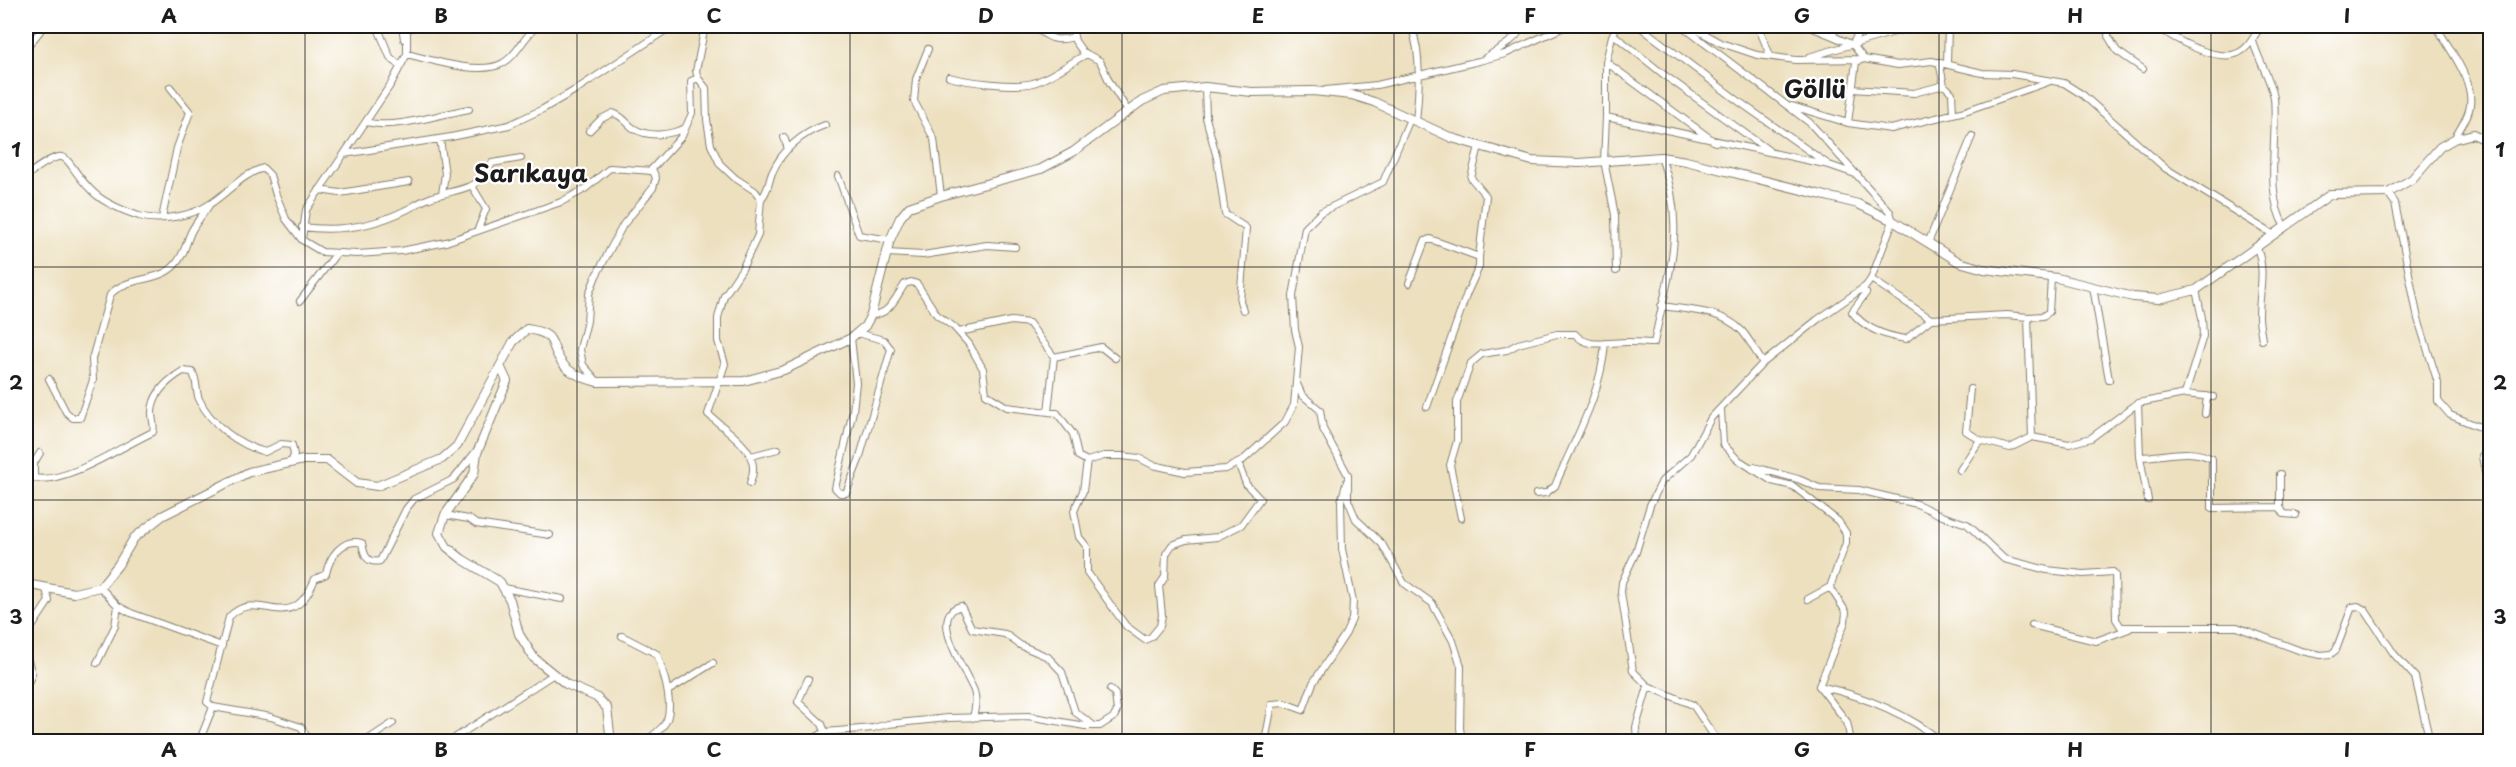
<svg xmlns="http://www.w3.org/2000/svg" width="2516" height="767" font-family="'Playpen Sans',sans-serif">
  <rect width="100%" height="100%" fill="#fff"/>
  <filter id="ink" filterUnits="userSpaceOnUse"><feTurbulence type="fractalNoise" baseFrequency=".0167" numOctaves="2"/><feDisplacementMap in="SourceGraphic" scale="12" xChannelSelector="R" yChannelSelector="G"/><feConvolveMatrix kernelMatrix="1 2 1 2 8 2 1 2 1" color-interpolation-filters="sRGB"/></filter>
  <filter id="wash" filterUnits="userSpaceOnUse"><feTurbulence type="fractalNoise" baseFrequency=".008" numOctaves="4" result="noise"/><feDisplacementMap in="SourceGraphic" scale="24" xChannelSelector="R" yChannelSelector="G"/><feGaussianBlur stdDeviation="1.35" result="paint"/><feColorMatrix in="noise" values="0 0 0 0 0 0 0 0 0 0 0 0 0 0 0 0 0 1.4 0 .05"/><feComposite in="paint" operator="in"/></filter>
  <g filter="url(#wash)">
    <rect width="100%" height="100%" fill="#ede0bf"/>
  </g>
  <g filter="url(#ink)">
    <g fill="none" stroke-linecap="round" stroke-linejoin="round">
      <!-- minor casing -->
      <g stroke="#847e6e" stroke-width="8">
        <path id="minor" d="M377,26l13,31 10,9
          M402,26l2,13
          M1032,26c17,11 21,17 42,11
          M1072,26l3,15 8,11 17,9 10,22 18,28
          M1411,26c11,28 8,65 5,96
          M1639,26l102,77 88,62 29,10
          M1682,26l128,97 80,89 3,9 -22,58 -5,7 -49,34 -54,43 -52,55 -20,37 -29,26 -12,24 -14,47 -14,30 -1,10 12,79 15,15 45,19 25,37
          M1690,26l31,17 36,12 39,5 68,-1 34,6 34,-4 50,12 30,1 52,9 19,12 82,73 109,67
          M1758,26l12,29
          M1808,26l27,11
          M1835,26l-2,7 2,4 18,8 11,14 -8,3 -8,61
          M2109,26l-1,10 9,15 26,18
          M2157,26c16,13 60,37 81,27 13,-6 15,-18 24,-27
          M2436,26c13,23 41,57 33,84 -3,11 -10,20 -15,29
          M1613,34l50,40 105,76
          M2253,41c5,19 18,38 21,57 4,39 -10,96 11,129
          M1853,44l8,-18
          M26,49l18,-23
          M928,49l-12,30 -2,22 20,38 7,57
          M407,54v-23l6,-5
          M1809,57l89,-26 11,-5
          M1485,58c11,-8 34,-18 36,-32
          M1606,62l6,-26 5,-10
          M1939,62l5,23 8,8 1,21
          M1947,63l1,-37
          M949,77c18,5 67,11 84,6 17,-5 38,-21 54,-29
          M698,78l-2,-7 9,-45
          M1205,87l1,31 11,40 8,56 21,14 -6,73 3,9
          M1852,89l62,4 30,-8
          M1326,90l51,-5 102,-24 26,-7 61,-28
          M1792,106l56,17 43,6 74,-18 83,-29
          M1606,117v-55l109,80
          M367,122c25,8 75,-8 102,-13
          M589,131l12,-12 12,-6c10,3 12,9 20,15 15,10 37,7 52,0
          M784,137l4,12
          M440,139l5,35 -3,20
          M344,154l47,-70 16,-30c24,6 74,22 96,9 15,-8 21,-28 35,-37
          M650,171l32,-35 10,-23 -1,-32 7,-3 8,10 1,32 4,25 9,19 15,14 20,13 6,8 -3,36 -16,34 -18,27 -6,22v23l7,23 -17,50c20,19 56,37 42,69
          M26,176c47,-35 34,-17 65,14 11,12 33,21 48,26 21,6 53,0 71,-12 19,-12 31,-29 53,-36l7,7 6,20 10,24 16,21 20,12 35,2 44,-3 45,-9 115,-40 24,-13 25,-21 43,3 3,7 -3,10 -30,37 -27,51 -7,18 -2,27 -7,28 3,16 14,16
          M838,176l21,59 31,5
          M472,186l14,23 -8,20
          M319,190l21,3 69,-11
          M2388,193l7,10 23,116 20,64v18l12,14 40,16
          M761,199c8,-9 7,-16 11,-26 10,-23 30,-40 53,-48
          M162,218l15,-70 13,-36 -20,-25
          M302,227c37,5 70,0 104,-17 7,-3 13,-8 21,-11 27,-11 52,-6 65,-36l29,-5
          M302,239l4,-29 38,-56 107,-17 58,-12 34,-16 34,-20 95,-63
          M1928,243l44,-107
          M2257,248c9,23 2,44 2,68 0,8 2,16 3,24
          M887,253l36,2 64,-10 28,2
          M1616,271l-1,-56 -11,-54 2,-44 223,48
          M1871,279l60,40 76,-4 21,2 15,-1 6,-4 2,-34
          M1409,283l16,-42 5,-2 49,18 7,-61 -15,-18 8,-32
          M2093,287l16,93
          M1862,290l4,3 -14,19c13,17 33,24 54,27l25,-20
          M300,301l36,-47
          M1661,306c27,4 61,4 81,25 8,9 14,22 21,32
          M871,315c19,0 24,-17 34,-31l6,-2 6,2 20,31 17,12 15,17 14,25 3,25 21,13 50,6 16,21 5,22 9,5 17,-5h18l17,2 14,7 32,7 41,-3 16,-8 43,-39 9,-17 5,-58 -4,-17 -2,-34 12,-68 16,-16 62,-30 27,-63
          M959,332l52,-11 18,2 25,34 -6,55
          M851,338l5,45 -3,28 -18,77 5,5h6l13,-33 32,-111 -7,-9 -27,-7
          M1054,357l47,-10 14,11
          M49,379l17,33 7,6h7l13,-38 -1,-21 18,-64c16,-19 47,-12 64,-29 10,-10 12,-23 17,-34 5,-10 13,-19 19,-28
          M1297,384l5,11 18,15 3,19 25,46v25l8,19 26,25 22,39 28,20 21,38 8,25 -1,62 2,14
          M1970,389l-4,42 14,9
          M2185,394l18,-58 -1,-18 -6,-28
          M2138,403l2,54 8,43
          M1427,407l40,-114 12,-26v-10
          M1721,410l2,34 14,15 35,22 21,5 45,35 8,12v10l-16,44 16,25 -1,10 -26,64c44,10 87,26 123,56
          M2205,414l2,-18
          M2032,437l37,7 22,-6 47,-35 47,-9 28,3
          M40,453l-6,10v15c31,7 88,-32 119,-46 2,-7 -1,-11 -1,-19 0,-20 16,-33 31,-42l9,1c6,8 3,18 7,27 12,26 40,46 66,53l16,-8 11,1 2,10 -3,8
          M751,456l27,-7
          M2140,457c24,0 50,-10 72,2v49l68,-1v-33
          M1087,461l-4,30 -9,20 5,26 8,10v25l39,54 19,14 6,-3 9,-11 2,-11 -3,-29 6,-9 1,-23 6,-9 14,-5 31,-3 24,-12 19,-26 -14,-15 -8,-21
          M1752,469l2,-2 44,12 21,9 40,2 58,14 25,12 25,8 37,35 43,11 36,4 30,-2 2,2 1,45 5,8h116l64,24 20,4 10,-1 5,-4 16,-43 6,-1 7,4 29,44 21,23 15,65
          M1960,470l20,-30 30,8 22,-11 -4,-120
          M2485,472l-3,-16 8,-3
          M1536,494l10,-1 9,-7c20,-48 46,-90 50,-143
          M2280,507l4,7 12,1
          M445,515l24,4 7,5 74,11
          M1461,518l-11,-53 7,-24v-39l14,-39 11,-9 25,-4 11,-6 39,-10h18c13,16 37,7 55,8 8,0 16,1 24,1 14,-70 34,-114 7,-186
          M100,587l18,19 13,7 91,33
          M503,588l59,11
          M1808,599l22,-12
          M2032,625l64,16 33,-12
          M26,636l23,-35 -3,-12
          M622,636l35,18c6,17 20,57 6,72 -5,6 -12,11 -18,16
          M26,654l6,20 -6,13
          M97,663l18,-37 3,-20
          M808,679l-10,23 24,22 3,8
          M1819,686l28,36 4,20
          M668,691l45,-28
          M973,718c2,-9 4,-18 1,-27 -7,-18 -48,-77 -13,-85l11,23 33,5 15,11 28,12 14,15 13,40 18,13
          M456,737l98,-63
          M199,742l14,-35
          M310,742l-9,-15 -30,-10 -58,-10 -6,-5 22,-85c30,-32 61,23 86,-38l11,-5c3,-16 16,-37 36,-31 2,12 5,21 18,18l26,-52 8,-10 40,-20 23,-29
          M364,742l29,-19
          M808,742l17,-10 48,-4 15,-4 60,-6 80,-2 57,10h15l14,-9 3,-6 -2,-17 -5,-5
          M1265,742l7,-38 12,-1 19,7 10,-27 33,-50 6,-14 1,-18 -11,-52 -1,-48 6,-20
          M1637,742l-1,-15 12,-41
          M2484,742l6,-4"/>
      </g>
      <!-- tertiary casing -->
      <g stroke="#847e6e" stroke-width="10">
        <path id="tertiary" d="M500,366l7,15 -30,72 -3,21 -29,41 -6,18 8,14 15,12 38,23 10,18 9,34 15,24 32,26 30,13 11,11 4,34
          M26,584l48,9 26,-6 18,-22 16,-27 28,-22 87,-44 54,-12h24l30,23 20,3 65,-27 15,-13 56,-104 14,-13c33,5 20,15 36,35 7,10 23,15 34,18l147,-1 40,-11 67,-32 14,-12 6,-11 19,-75 10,-22 9,-11 32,-11 100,-27 32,-17 69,-51 22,-10 41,-4 47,5 61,-1 39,4 22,7 78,36 80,23 47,2 82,-6 25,4 172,43 35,17 66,41 25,7 73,9 76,19 25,2 38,-9 135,-96 57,-1 24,-14 28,-32 14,-8 19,-5 17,8"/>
      </g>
      <!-- minor -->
      <use href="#minor" stroke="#fff" stroke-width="6"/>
      <!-- tertiary -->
      <use href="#tertiary" stroke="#fff" stroke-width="8"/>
    </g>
  </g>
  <!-- grid -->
  <path fill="none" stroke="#1c1c1c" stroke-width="1.5" stroke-opacity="0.55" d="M305,26v716M577,26v716M850,26v716M1122,26v716M1394,26v716M1666,26v716M1939,26v716M2211,26v716M26,267h2464M26,500h2464"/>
  <g text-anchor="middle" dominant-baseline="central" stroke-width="4.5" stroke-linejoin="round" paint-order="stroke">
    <!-- quarter labels -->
    <g font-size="24" font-weight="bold" fill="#1c1c1c" stroke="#fff">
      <text x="1815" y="88">Göllü</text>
      <text x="531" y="172">Sarıkaya</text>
    </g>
  </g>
  <!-- margin -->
  <rect width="2516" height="767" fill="none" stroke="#fff" stroke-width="66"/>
  <rect x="33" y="33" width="2450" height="701" fill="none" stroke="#1c1c1c" stroke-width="2"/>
  <g font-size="20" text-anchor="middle" font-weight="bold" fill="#1c1c1c">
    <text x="169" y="23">A</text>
    <text x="441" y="23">B</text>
    <text x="714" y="23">C</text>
    <text x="986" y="23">D</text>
    <text x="1258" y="23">E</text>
    <text x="1530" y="23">F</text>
    <text x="1802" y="23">G</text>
    <text x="2075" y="23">H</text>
    <text x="2347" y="23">I</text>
    <text x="16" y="157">1</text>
    <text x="2500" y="157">1</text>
    <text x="16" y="390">2</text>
    <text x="2500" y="390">2</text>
    <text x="16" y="624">3</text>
    <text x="2500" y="624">3</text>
    <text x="169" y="757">A</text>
    <text x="441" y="757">B</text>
    <text x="714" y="757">C</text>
    <text x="986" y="757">D</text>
    <text x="1258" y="757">E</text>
    <text x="1530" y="757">F</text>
    <text x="1802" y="757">G</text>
    <text x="2075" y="757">H</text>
    <text x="2347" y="757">I</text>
  </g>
</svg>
